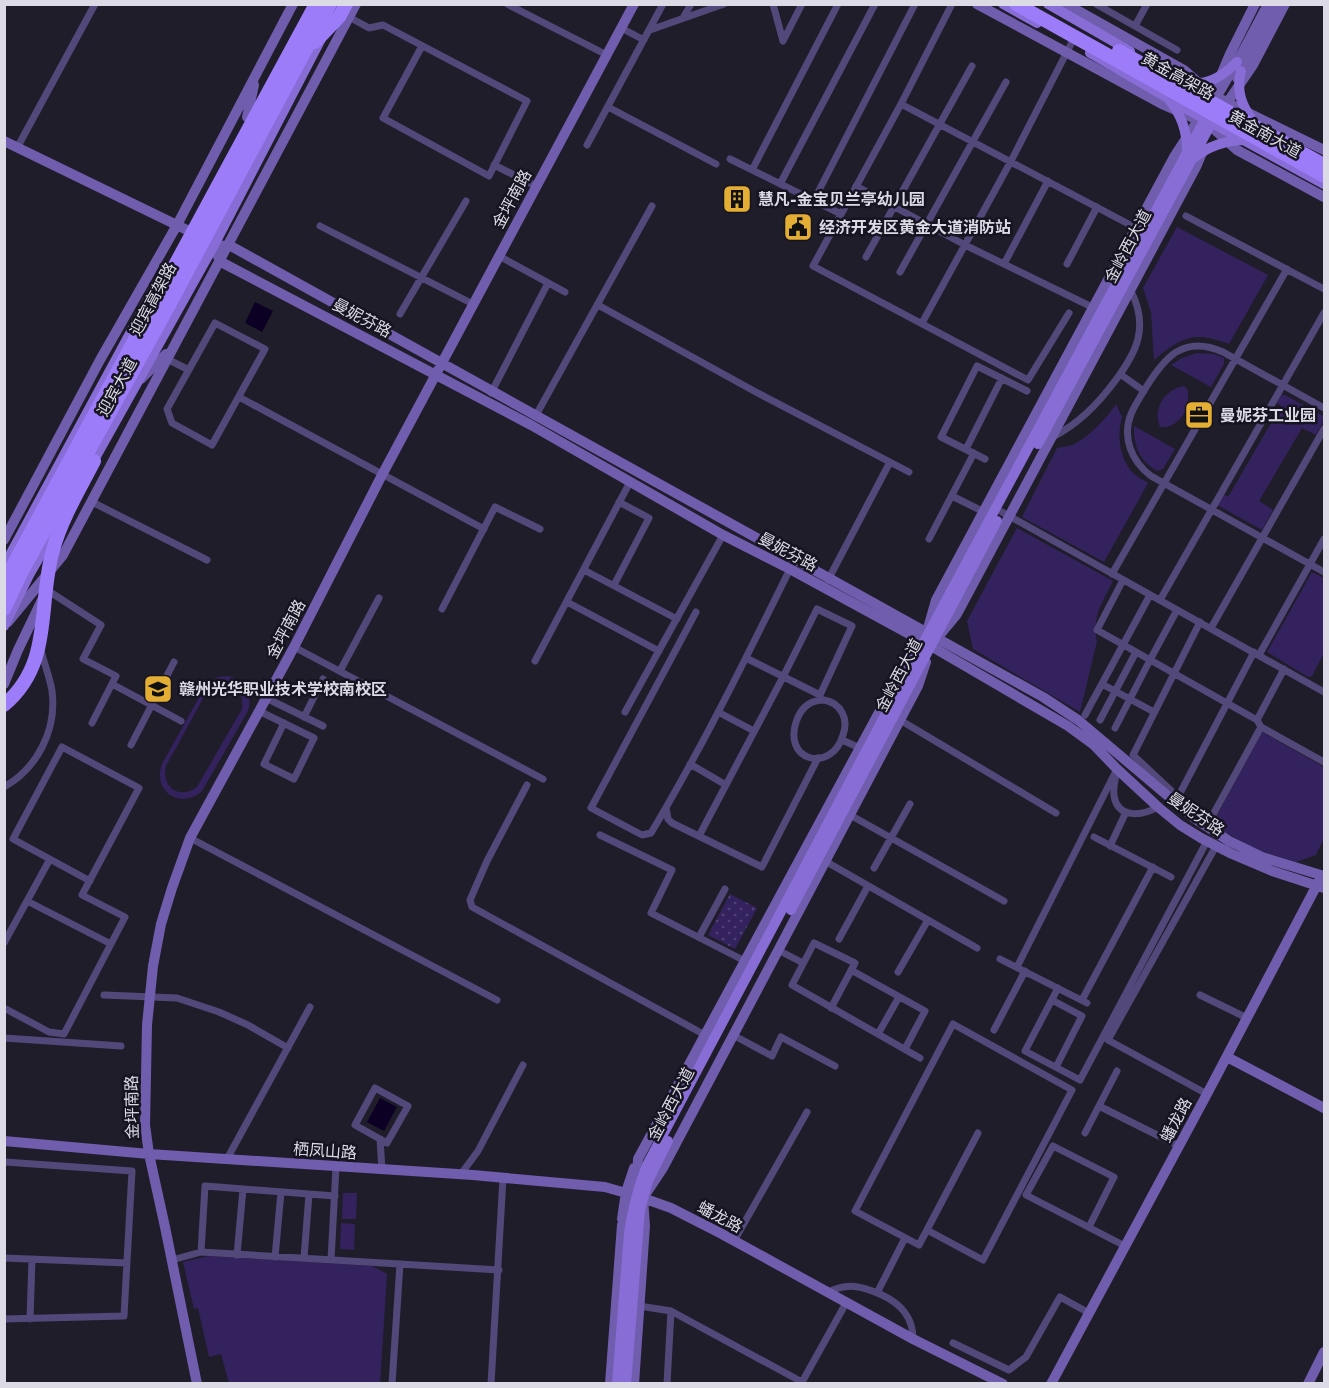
<svg xmlns="http://www.w3.org/2000/svg" width="1329" height="1388" font-family="'DejaVu Sans','Noto Sans SC',sans-serif">
  <defs>
    <pattern id="garden-dots" width="8" height="8" patternUnits="userSpaceOnUse" patternTransform="scale(1.5)"><rect width="8" height="8" fill="#34225e"/><path d="M2 2h.1M6 6h.1" fill="none" stroke="#514275" stroke-width="1.8" stroke-linecap="round"/></pattern>
  </defs>
  <rect width="100%" height="100%" fill="#201d2b"/>
  <!-- green -->
  <path fill="#34225e" fill-rule="evenodd" d="M1177,227l91,48 -39,69c-34,-13 -47,-8 -75,16l-3,-48 -8,-24z
    M1197,353l17,1 10,4v6l-13,23 -40,-22 11,-7z
    M1183,386l4,2c5,18 -7,41 -27,39 -7,-19 4,-36 23,-41z
    M1281,395h4l38,21 1,4 -8,15 -14,-7 -43,73 14,9 -11,20 -45,-25 6,-11 5,3 53,-91 -4,-3z
    M1116,404l6,13c-5,18 -3,40 10,55 4,4 11,8 16,11l-44,79 -82,-45 35,-69c5,-1 11,-2 15,-3 15,-6 36,-28 44,-41z
    M1134,426l41,23 -12,20 -6,2c-17,-10 -24,-25 -23,-45z
    M1017,528l96,53c-10,20 -22,37 -16,60l-17,71 -107,-63 -6,-28z
    M1312,572l12,6v75l-12,23 -4,1 -41,-25z
    M228,676c17,4 25,18 20,35l-46,80c-21,19 -50,1 -40,-27l44,-79 12,-8zM221,683c15,0 23,10 21,26l-45,78c-18,13 -36,0 -31,-21l41,-75 6,-5z
    M1262,732l62,35v71l-8,17 -20,7 -39,-12 -45,-25z
    M343,1193h14l-1,26h-14z
    M341,1223l14,1 -1,26 -14,-1z
    M209,1256l163,10 15,8 -7,109h-151l-8,-29 -12,3 -11,-49 -4,1 -11,-47z"/>
  <!-- garden -->
  <path fill="url(#garden-dots)" d="M730,894l27,14 -22,41 -27,-14z"/>
  <!-- water -->
  <path fill="#0c0124" d="M255,302l18,9 -11,21 -17,-9z
    M380,1098l17,9 -13,24 -17,-9z"/>
  <g fill="none" stroke-linecap="round" stroke-linejoin="round">
    <!-- street -->
    <path stroke="#53487a" stroke-width="7" d="M507,4l100,51
      M773,4l10,37
      M952,4l-51,100 -88,162 215,114 41,-67
      M1096,4l81,46
      M349,17l20,11 14,-3 144,76 -38,75 -106,-58 39,-72
      M683,18l8,-14
      M1135,26l12,-22
      M621,28l23,12
      M650,30l74,-26
      M783,41l19,-37
      M901,104l237,125
      M608,107l108,57
      M587,145l76,-141
      M17,148l78,-144
      M730,159l111,55
      M494,165l42,21
      M752,170l86,-166
      M780,184l95,-180
      M856,186l109,59 131,64
      M814,200l101,-196
      M1186,216l138,73
      M320,226l153,78
      M499,256l66,36
      M866,257l106,-191
      M1004,264l44,-83
      M1067,264l30,-57
      M900,272l106,-190
      M598,305l156,86 155,81
      M400,314l66,-113
      M215,323l50,26 -53,96 -40,-22 -5,-14z
      M922,323l89,-162 61,-119
      M167,359l22,11
      M1120,374l24,17
      M491,393l57,-110
      M239,397l245,132
      M1324,408l-101,-56c-40,-18 -59,6 -78,37 -5,8 -10,16 -14,25 -9,23 0,47 20,62l173,96
      M535,417l117,-211
      M1053,437c26,-14 44,-32 62,-56 22,-29 34,-54 16,-90
      M966,449l36,-71
      M985,459l-44,-22 36,-71 50,25
      M952,496l32,16
      M92,502l115,58
      M1002,512l322,180
      M929,539l45,-86
      M584,570l93,49
      M1112,574l175,-305
      M828,580l62,-118
      M1123,580l-26,50 160,90 4,7 63,35
      M614,585l35,-67 -30,-16
      M47,590l54,35 -18,34 33,17 -24,47
      M1160,600l164,-287
      M567,602l92,49
      M442,609l53,-102 45,22
      M696,612l-105,196 51,27 9,-2c51,-85 95,-175 139,-264
      M1200,622l-67,133 45,42 31,25 52,-95
      M1211,628l113,-199
      M294,647l249,132
      M1259,655l65,-116
      M746,658l74,37
      M535,661l95,-179
      M340,671l39,-73
      M112,684l69,37
      M1102,684l52,28
      M266,698l57,28
      M824,700c17,3 25,19 19,35 -11,39 -64,27 -45,-18 5,-11 14,-17 26,-17z
      M259,711l55,27 -20,41 -30,-15 20,-41
      M625,712l98,-177
      M718,712l36,19
      M1085,715l65,-120
      M304,717l19,-38
      M900,720l156,93
      M1100,720l36,-68
      M1257,720l27,-51
      M1115,728l35,-68 27,-50
      M842,740l18,8
      M131,745l43,-83
      M690,764l36,21
      M1116,775c-1,6 -3,13 -2,20 3,24 28,21 44,12
      M527,785l-40,76 -17,39 2,7 233,128
      M4,787c34,-19 53,-58 48,-96 -2,-14 -8,-27 -11,-41
      M1178,797l76,-145
      M666,808l2,11 4,4 90,44 56,-109
      M850,815l154,86
      M600,835l72,35 -21,43 94,48
      M699,836l84,-159 34,-68 35,17 -32,69v5
      M1094,837l77,40
      M190,838l307,162
      M1110,846l16,-34
      M825,861l152,87
      M874,868l36,-64
      M27,901l84,43
      M699,937l26,-48
      M839,939l29,-53
      M4,943l46,-84
      M778,950l25,13
      M1000,959l87,44
      M1017,967l100,-198
      M851,970l74,41 -20,38
      M898,972l30,-52
      M1058,988l-33,63 55,29 127,-239
      M104,995l73,3 42,14 29,13 40,23
      M1200,995l47,23
      M1052,1000l30,16 -26,51
      M1082,1000l71,-133
      M4,1008l45,24 15,2 61,-117 -43,-22 57,-107 -77,-41 -49,92 77,42
      M831,1008l24,-45 -41,-20 -22,42 128,73
      M994,1030l31,-59
      M878,1034l21,-37
      M733,1035l39,21 9,-19 54,29
      M4,1038l117,8
      M375,1088l33,18 -21,37 -32,-18z
      M1207,1094l-99,-54 108,-194
      M1099,1106l80,40
      M1085,1133l32,-62
      M380,1139l2,31
      M227,1159l83,-152
      M461,1174l17,-23 45,-86
      M1089,1227l25,-50 -61,-31 -27,49 99,51
      M927,1230l56,30 89,-170 -119,-66 -98,187 64,34 59,-112
      M734,1241l73,-129
      M201,1252l4,-66 130,10
      M237,1255l6,-66
      M275,1257l6,-65
      M4,1258l123,5
      M304,1258l5,-64
      M172,1260l29,-8 298,18
      M331,1260l5,-93
      M827,1293c20,-11 35,-7 55,2 19,9 31,22 31,44
      M877,1293l28,-55
      M639,1306l32,5 131,71
      M4,1319l120,-3 8,-145 -127,-9
      M30,1319l2,-60
      M953,1343l56,27 17,-13 34,-60 29,16
      M392,1384l8,-120
      M491,1384l12,-206
      M667,1384l4,-73
      M801,1384l45,-81"/>
    <!-- secondary -->
    <path stroke="#715dad" stroke-width="10" d="M977,4l187,101 34,15 16,9 23,21 87,47
      M1066,4l118,66 23,20 17,11 100,49
      M1237,78l39,-74
      M1220,91l22,-38 26,-49
      M1221,116l6,-13 26,-38 32,-61
      M247,117l7,-32
      M4,141l183,89 26,17 8,15 310,163 192,110 67,34 134,73 144,84 26,19 23,24 41,38 22,18 21,13 31,16 40,17 52,17
      M213,247l16,-2 814,452 35,23 116,98 35,23 33,16 62,19
      M141,379l25,-25
      M4,540l96,-180 77,-135 116,-221
      M8,622l55,-67 293,-551
      M928,628l8,-28 238,-443 24,-37 15,-26 17,-40 25,-50
      M938,637l19,-23 239,-447 8,-19
      M4,684l14,-34 24,-50
      M1227,1057l97,51
      M4,1141l145,13 324,21 132,12 38,11 28,10 49,25 193,106 90,45
      M622,1219l4,-27 8,-24
      M197,1384l-32,-157 -16,-73 -4,-29 2,-100 6,-59 8,-42 11,-36 18,-50 104,-191 88,-172 252,-471
      M610,1384l12,-159 14,-29 2,-37 264,-489 12,-16
      M634,1384l11,-158 -2,-28 20,-30 255,-482 8,-24
      M1051,1384l156,-290 112,-213
      M1308,1384l16,-32"/>
    <!-- primary -->
    <path stroke="#876dd5" stroke-width="10" d="M1003,4l34,19
      M1048,4l82,47
      M1090,53l95,55 139,76
      M1241,71c-5,19 0,34 12,50
      M1174,75c7,3 15,8 24,8 14,0 29,-11 39,-21
      M1170,101c12,15 17,31 17,49
      M1195,157c14,-11 29,-16 47,-17
      M1038,444l181,-335
      M90,467l123,-220 109,-210
      M4,566l160,-295
      M4,626l25,-51 27,-47
      M791,910l206,-389
      M617,1384l12,-151c4,-25 9,-47 19,-70l280,-529 284,-528
      M626,1384l14,-174 8,-29 20,-40"/>
    <!-- highway -->
    <path stroke="#9c7cf9" stroke-width="14" d="M1016,4l308,172
      M315,42l24,-25 7,-13
      M1119,51l205,114
      M4,582l312,-578
      M4,609l18,-38 146,-264 162,-303
      M4,705c50,-42 33,-100 49,-155 8,-30 27,-62 41,-89"/>
  </g>
  <!-- icons -->
  <defs>
    <g id="building-square" transform="scale(1.5)"><rect x="-9" y="-9" width="18" height="18" rx="4" fill="#e4ae35" stroke="#171421"/><path d="M-4-6H4V6H1V3H-1V6H-4ZM-2.5-4.3h1.7v1.8h-1.7ZM.8-4.3h1.7v1.8H.8ZM-2.5-1h1.7V.8h-1.7ZM.8-1h1.7V.8H.8Z" fill="#111"/></g>
    <g id="civic-square" transform="scale(1.5)"><rect x="-9" y="-9" width="18" height="18" rx="4" fill="#e4ae35" stroke="#171421"/><path d="M-.6-6.5H3V-4.5H.6V-3L4-1V1h2V6H-6V1h2V-1L-.6-3ZM-1.2 2.5V6h2.4V2.5Z" fill="#111"/></g>
    <g id="office-square" transform="scale(1.5)"><rect x="-9" y="-9" width="18" height="18" rx="4" fill="#e4ae35" stroke="#171421"/><path d="M-6-3h4V-5.5h4V-3h4V5H-6ZM-1-4.5V-3h2v-1.5ZM-6 0V1H6V0Z" fill="#111"/></g>
    <g id="school-square" transform="scale(1.5)"><rect x="-9" y="-9" width="18" height="18" rx="4" fill="#e4ae35" stroke="#171421"/><path d="M0-5L7-2L0 1L-7-2ZM-4 1L0 2.5L4 1V4Q0 6-4 4Z" fill="#111"/></g>
  </defs>
  <g fill-rule="evenodd">
    <use href="#building-square" x="737" y="199"/>
    <use href="#civic-square" x="798" y="227"/>
    <use href="#office-square" x="1199" y="415"/>
    <use href="#school-square" x="158" y="689"/>
  </g>
  <g text-anchor="middle" dominant-baseline="central" stroke-width="5" stroke-linejoin="round" paint-order="stroke">
    <!-- street labels -->
    <g font-size="16" fill="#dcdbe5" stroke="#171421">
      <text transform="translate(1178 76) rotate(29)">黄金高架路</text>
      <text transform="translate(1265 134) rotate(29)">黄金南大道</text>
      <text transform="translate(512 199) rotate(-62)">金坪南路</text>
      <text transform="translate(1128 246) rotate(-62)">金岭西大道</text>
      <text transform="translate(153 299) rotate(-62)">迎宾高架路</text>
      <text transform="translate(362 318) rotate(28)">曼妮芬路</text>
      <text transform="translate(117 387) rotate(-61)">迎宾大道</text>
      <text transform="translate(788 552) rotate(28)">曼妮芬路</text>
      <text transform="translate(286 629) rotate(-62)">金坪南路</text>
      <text transform="translate(899 675) rotate(-62)">金岭西大道</text>
      <text transform="translate(1196 814) rotate(34)">曼妮芬路</text>
      <text transform="translate(671 1104) rotate(-62)">金岭西大道</text>
      <text transform="translate(132 1107) rotate(-91)">金坪南路</text>
      <text transform="translate(1176 1120) rotate(-62)">蟠龙路</text>
      <text transform="translate(325 1151) rotate(4)">栖凤山路</text>
      <text transform="translate(720 1217) rotate(28)">蟠龙路</text>
    </g>
    <!-- poi labels -->
    <g font-size="16" font-weight="bold" fill="#dcdbe5" stroke="#171421" text-anchor="start">
      <text x="758" y="199">慧凡-金宝贝兰亭幼儿园</text>
      <text x="819" y="227">经济开发区黄金大道消防站</text>
      <text x="1220" y="415">曼妮芬工业园</text>
      <text x="179" y="689">赣州光华职业技术学校南校区</text>
    </g>
  </g>
  <!-- border -->
  <rect width="1329" height="1388" fill="none" stroke="#dcdbe5" stroke-width="12"/>
</svg>
